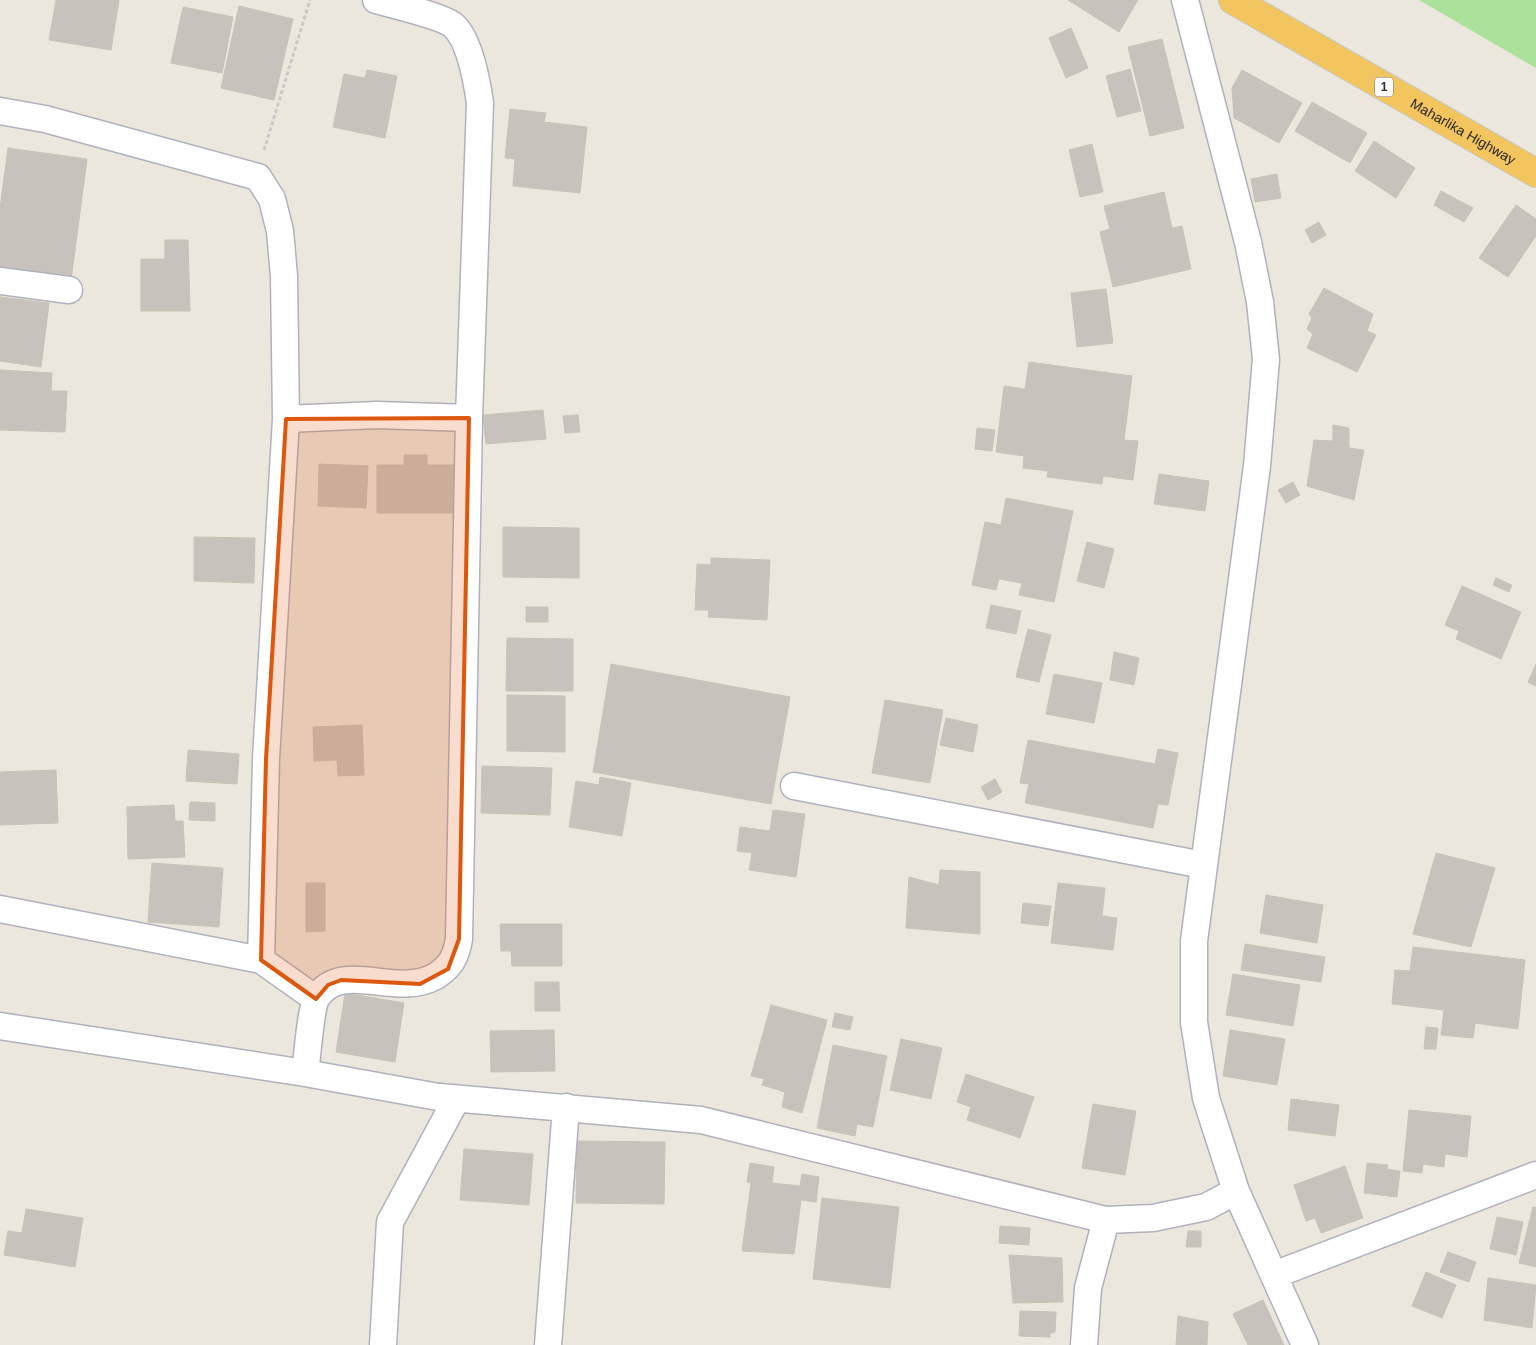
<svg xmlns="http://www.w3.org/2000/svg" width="1536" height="1345" font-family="Arial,sans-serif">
  <rect width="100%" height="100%" fill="#ece7dd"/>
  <!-- green -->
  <path fill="#abe19b" d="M1419,0h117v68z"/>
  <!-- building -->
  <path fill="#c7c3bc" stroke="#c7c3b6" d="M56,0h63l-8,50 -62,-10z
    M1068,0h70l-19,32z
    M239,6l54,13 -19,81 -53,-12z
    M183,7l50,10 -11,56 -51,-10z
    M1071,28l17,40 -22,10 -17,-40z
    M1162,39l22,89 -34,8 -22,-89z
    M1130,69l11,42 -24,6 -11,-41z
    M367,70l30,6 -12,62 -52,-11 11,-53 21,4z
    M1242,70l60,33 -23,40 -45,-25 -2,-30z
    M1312,102l55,31 -17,30 -55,-32z
    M510,109l36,4 -2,9 43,5 -7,66 -67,-7 2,-27 -10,-1z
    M1374,141l41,27 -19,30 -41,-27z
    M1092,144l11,48 -23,5 -11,-47z
    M8,148l79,11 -16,122 -71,-10v-63z
    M1277,174l4,24 -26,4 -4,-23z
    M1441,191l32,17 -9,14 -30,-17z
    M1164,192l8,36 10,-2 9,43 -78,18 -13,-55 10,-3 -6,-23z
    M1516,205l20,14v17l-28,41 -29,-19z
    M1319,222l7,13 -14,8 -7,-13z
    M165,240h23l2,71h-49v-52h24z
    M1324,288l49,26 -6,17 9,4 -19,37 -50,-24 6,-14 -6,-5 5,-11 -3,-4z
    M1106,289l7,54 -36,4 -6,-54z
    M0,297l49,6 -8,64 -41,-6z
    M1029,362l103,14 -8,64 14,1 -5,39 -30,-4 -1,8 -55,-7 1,-6 -25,-3 1,-12 -28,-4 8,-66 21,3z
    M0,370l52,3 -1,18h16l-2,41 -65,-2z
    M543,410l3,29 -60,5 -3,-29z
    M578,415l2,17 -15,1 -2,-17z
    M1333,425l16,3v20l15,2 -10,50 -47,-14 7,-46 19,1z
    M977,428l18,2 -3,21 -17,-2z
    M404,455h23v10h33v48h-83v-48h27z
    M319,464l49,2 -2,42 -48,-2z
    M1159,474l50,7 -4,30 -51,-7z
    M1293,482l7,13 -14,8 -8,-13z
    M1006,498l67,13 -19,91 -35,-7 3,-12 -23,-4 -3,11 -24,-5 13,-63 16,3z
    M503,527l76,1v50l-76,-1z
    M194,537l61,1 -1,45 -60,-2z
    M1087,542l27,7 -10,39 -27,-7z
    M711,558l59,2 -3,60 -59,-3 1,-7h-14l2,-46 14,1z
    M1496,578l16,7 -3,7 -16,-7z
    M1462,586l59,26 -20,47 -45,-20 3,-8 -14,-6z
    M991,605l30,6 -5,23 -30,-6z
    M526,607h22v15h-22z
    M1028,629l23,6 -12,47 -23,-5z
    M507,638l66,1v52h-67z
    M1114,652l25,6 -5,27 -24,-5z
    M611,664l179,33 -19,107 -178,-32z
    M1536,664v22l-8,-4z
    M1054,674l48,9 -8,40 -48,-9z
    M507,695l58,1v56l-58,-1z
    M885,700l58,10 -13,73 -58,-10z
    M946,718l32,7 -5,27 -33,-7z
    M362,725l2,50 -26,1 -1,-16 -23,1 -1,-34z
    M1028,740l127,24 3,-15 20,4 -10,52 -10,-1 -5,24 -128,-25 4,-19 -9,-1z
    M188,750l51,4 -2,30 -51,-3z
    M482,766l70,2 -2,47 -69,-2z
    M56,770l2,53 -58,2v-53z
    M600,777l31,6 -9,53 -53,-9 7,-46 23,4z
    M995,779l7,13 -14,8 -7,-13z
    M190,802l25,1v18l-26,-1z
    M174,805l1,16h8l2,36 -57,2 -1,-52z
    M773,810l32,4 -9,63 -47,-7 3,-17 -15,-2 3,-24 30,4z
    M1436,853l59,15 -24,79 -58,-13z
    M152,863l71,5 -4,59 -71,-5z
    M940,870l40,2v62l-74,-6 3,-51 30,8z
    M306,883h19v48l-19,1z
    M1058,883l47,5 -3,28 15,2 -4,32 -62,-7z
    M1266,895l57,10 -6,38 -57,-10z
    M1023,903l28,3 -3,20 -27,-3z
    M500,924h62v42h-50l-1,-15h-10z
    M1245,944l80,13 -4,25 -80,-12z
    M1413,947l112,13 -7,69 -43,-6 -2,15 -32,-3 3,-25 -52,-6 3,-34 15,1z
    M1233,974l67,11 -7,41 -67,-11z
    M535,982h24l1,29h-25z
    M345,993l59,10 -9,59 -59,-10z
    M771,1005l56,15 -25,93 -20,-6 3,-15 -23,-7 2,-6 -13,-3z
    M835,1013l18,4 -3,13 -18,-3z
    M1426,1027l12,1 -2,21h-12z
    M554,1030l1,41 -64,1 -1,-41z
    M1230,1030l55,9 -8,46 -54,-9z
    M901,1039l41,9 -11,51 -41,-9z
    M833,1045l54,11 -14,71 -16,-3 -2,12 -38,-8z
    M966,1074l68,23 -14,41 -53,-18 4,-13 -14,-5z
    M1291,1099l48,6 -4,31 -47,-6z
    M1093,1104l43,7 -11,64 -43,-7z
    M1409,1110l62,6 -4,41 -22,-3 -1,13 -21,-3 -1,9 -19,-2z
    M577,1141l88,1 -1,62 -88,-1z
    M464,1149l69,5 -4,51 -69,-5z
    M750,1163l24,4 -2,16 28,3 2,-12 17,3 -3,25 -15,-2 -7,54 -52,-3 9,-68 -4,-1z
    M1367,1163l21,2 -1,4 13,2 -3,26 -33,-4z
    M1345,1166l18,52 -42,15 -6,-15 -9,3 -12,-36z
    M822,1198l77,9 -9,81 -77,-9z
    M1533,1207l3,1v59l-17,-4z
    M26,1209l57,9 -8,49 -71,-12 4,-24 14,2z
    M1497,1217l26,5 -7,33 -26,-6z
    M1000,1226l30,2 -1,17 -30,-2z
    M1188,1231h13v16h-15z
    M1448,1252l28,10 -7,20 -29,-10z
    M1009,1255l53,3 1,44 -50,1z
    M1426,1272l30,13 -14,33 -30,-12z
    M1488,1278l48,7 -4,43 -48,-8z
    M1263,1300l21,45h-36l-15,-31z
    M1020,1311l36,1 -1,20 -5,1v4l-31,-1z
    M1178,1316l30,6 -1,23h-31z"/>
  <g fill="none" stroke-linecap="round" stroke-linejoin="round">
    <!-- minor casing -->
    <g stroke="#b0b1bd" stroke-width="29">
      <path id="minor" d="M376,0c15,4 69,17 78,26 16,15 23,56 26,77l-11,315
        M1185,0l63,242 12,60 6,57 -9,107 -63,475v81l12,76 30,93 69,154
        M0,111l45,8 213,58 14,22 8,32 4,45 2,143 91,-4 92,3 -10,521c-3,18 -8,27 -23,37 -40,23 -93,-17 -119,21 -6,9 -10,62 -12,76
        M0,281l69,9
        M794,786l409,79
        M0,909l261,51 55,39
        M261,960l5,-201 20,-340
        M0,1026l305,47 150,27
        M440,1097l261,23 405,100 47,-2 53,-11 30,-16
        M1274,1275l262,-100
        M383,1345l7,-123 66,-122 -16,-3
        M548,1345l18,-238
        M1084,1345l4,-57 18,-68"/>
    </g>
    <!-- trunk casing -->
    <g stroke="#c8c8c8" stroke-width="30">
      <g id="trunk">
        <path id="s1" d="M1233,0l303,173"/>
      </g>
    </g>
    <!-- path -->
    <path stroke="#c8c8c8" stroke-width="3" stroke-dasharray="4 2.5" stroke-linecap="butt" d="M264,150l46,-150"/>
    <!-- minor -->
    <use href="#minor" stroke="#fff" stroke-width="26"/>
    <!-- trunk -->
    <use href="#trunk" stroke="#f2c55e" stroke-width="28"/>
  </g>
  <!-- marked area -->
  <path fill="#de570e" fill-opacity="0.2" stroke="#de570e" stroke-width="4" stroke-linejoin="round" d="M469,418l-10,521 -11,30 -28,15 -79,-4 -13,5 -12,14 -55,-39 5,-201 20,-340z"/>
  <g text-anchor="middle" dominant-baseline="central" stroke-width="4" stroke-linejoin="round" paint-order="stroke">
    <!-- shield labels -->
    <rect fill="#fff" stroke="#6a6a6a" stroke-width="1" x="1375" y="77.5" width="18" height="19" rx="4"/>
    <g font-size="12" font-weight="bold" fill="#2a2a2a">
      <text x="1384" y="87">1</text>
    </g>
    <!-- street labels -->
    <g font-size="14" fill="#2a2a2a" stroke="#fff">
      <text stroke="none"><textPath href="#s1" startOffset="265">Maharlika Highway</textPath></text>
    </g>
  </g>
</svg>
